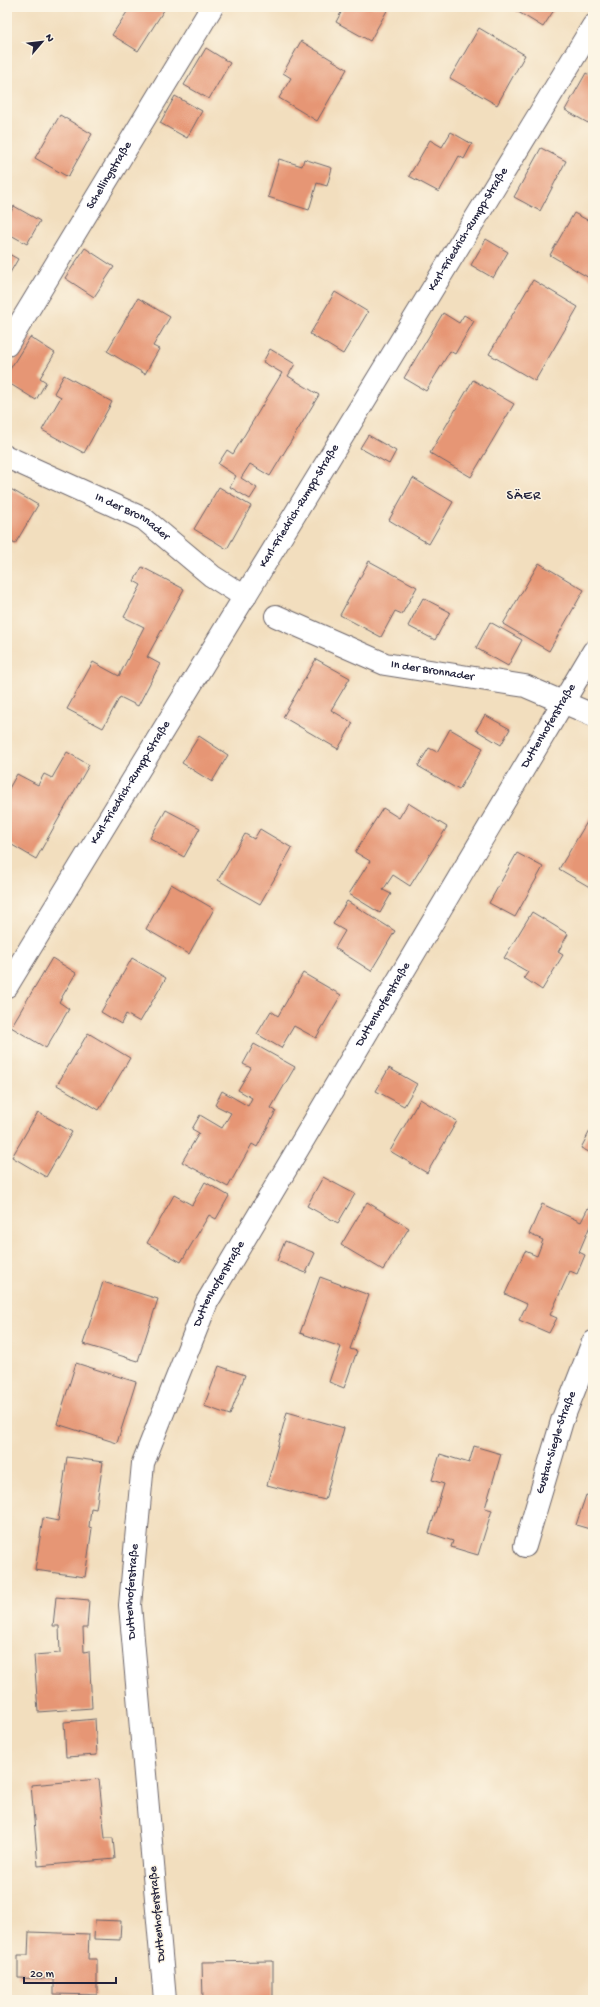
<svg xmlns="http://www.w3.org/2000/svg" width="600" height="2007" font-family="'Gochi Hand',sans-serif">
  <rect width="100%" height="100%" fill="#fcf5e5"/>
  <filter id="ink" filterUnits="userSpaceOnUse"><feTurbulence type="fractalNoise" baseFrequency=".025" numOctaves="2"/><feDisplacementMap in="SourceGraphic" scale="8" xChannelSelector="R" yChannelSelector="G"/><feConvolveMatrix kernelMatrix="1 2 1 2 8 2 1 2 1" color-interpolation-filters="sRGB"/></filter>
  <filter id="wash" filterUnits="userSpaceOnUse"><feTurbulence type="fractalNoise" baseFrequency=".012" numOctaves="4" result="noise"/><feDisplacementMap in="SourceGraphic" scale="16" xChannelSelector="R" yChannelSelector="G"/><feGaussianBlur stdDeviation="0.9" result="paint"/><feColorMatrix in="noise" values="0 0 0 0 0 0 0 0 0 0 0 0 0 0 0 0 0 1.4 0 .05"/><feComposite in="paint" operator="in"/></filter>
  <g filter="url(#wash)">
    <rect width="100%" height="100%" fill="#f2debe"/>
    <g id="blocks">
      <!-- building -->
      <path fill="#e69674" d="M120,7h46l-28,44 -26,-16 15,-23z
        M344,7h45l-19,34 -34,-19z
        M510,7h46l-13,20z
        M479,28l46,27 -28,50 -47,-27z
        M301,41l46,28 -30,52 -38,-23 12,-20 -8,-5z
        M206,48l24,15 -21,36 -25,-14z
        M586,73l7,4v38l-5,8 -23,-13z
        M175,96l27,15 -15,27 -27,-15z
        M60,115l32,19 -24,43 -33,-19z
        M451,132l21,12 -8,15 -5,-3 -20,36 -30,-16 21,-36 12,7z
        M541,148l25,13 -26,50 -26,-14z
        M279,159l23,7 2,-7 28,9 -5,18 -10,-3 -8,27 -41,-13z
        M14,206l26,15 -13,23 -20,-11v-14z
        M574,213l19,10v53l-2,3 -41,-24z
        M486,239l22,13 -15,26 -22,-13z
        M85,248l29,19 -20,30 -29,-19z
        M7,253l11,6 -11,19z
        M533,280l45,27 -43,74 -46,-27z
        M335,292l33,20 -25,42 -33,-20z
        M138,298l32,19 -17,29 6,3 -14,25 -38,-23z
        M443,313l16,10 5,-8 10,6 -19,33 -5,-3 -24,40 -22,-13z
        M30,337l25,16 -15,25 6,4 -10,18 -29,-18v-8z
        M270,349l25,15 -7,12 31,19 -49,81 -20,-12 -9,14 16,10 -7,11 -20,-12 6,-11 -18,-12 9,-14 6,4 49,-81 -19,-11z
        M64,375l48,27 -28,51 -42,-23 19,-33 -7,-4z
        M473,380l41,24 -43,73 -41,-24z
        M368,435l28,16 -7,13 -29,-16z
        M413,478l40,24 -24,42 -40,-24z
        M7,487l31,18 -23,39 -8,-5z
        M219,487l32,19 -24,43 -33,-20z
        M369,561l48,26 -15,27 -7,-3 -14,26 -41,-22z
        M539,563l45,27 -35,61 -46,-27z
        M142,567l42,22 -37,68 13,7 -22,42 -18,-9 -17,31 -36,-19 26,-47 26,14 25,-49 -20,-10 17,-32 -7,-4z
        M423,598l27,14 -15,28 -27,-14z
        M490,622l32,18 -14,26 -32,-18z
        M316,659l34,19 -19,32 22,13 -15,26 -55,-32z
        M485,715l25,14 -9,16 -25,-15z
        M450,729l33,19 -24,42 -41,-24 11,-18 8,4z
        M199,736l29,19 -16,27 -30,-19z
        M67,752l22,13 -53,94 -29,-17v-50l10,-18 21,11 6,-11 8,4z
        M408,803l39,24 -37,59 -17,-11 -10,15 8,4 -11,19 -31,-19 21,-33 -15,-9 28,-44 16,10z
        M166,810l34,18 -16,29 -34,-19z
        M590,817l3,1v71l-34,-20z
        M260,829l32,19 -32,56 -42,-24 27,-46 9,5z
        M517,853l26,14 -28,50 -26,-14z
        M171,884l43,25 -25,45 -43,-25z
        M347,901l48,30 -24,40 -36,-23 10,-17 -12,-7z
        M532,912l36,22 -10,18 5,3 -21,35 -18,-12 4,-6 -24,-14z
        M52,958l24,15 -17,29 10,7 -23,39 -35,-21z
        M132,958l34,20 -26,44 -14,-8 -5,10 -20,-12z
        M303,973l38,22 -25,43 -22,-12 -13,22 -24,-14 14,-23 7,5z
        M88,1033l42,25 -31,52 -42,-25z
        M254,1044l41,23 -24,41 5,3 -19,36 -5,-3 -24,43 -46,-25 17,-29 -7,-4 8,-14 22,13 9,-15 -16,-8 7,-14 26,15 4,-8 -14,-8 13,-22 -8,-4z
        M389,1068l28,16 -13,22 -28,-15z
        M420,1099l37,22 -30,52 -37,-22z
        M38,1112l34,20 -26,45 -34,-20z
        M593,1125v29l-12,-6z
        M323,1177l32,17 -17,29 -31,-17z
        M205,1182l24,14 -13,23 -7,-4 -28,47 -34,-19 27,-48 18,10z
        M367,1202l42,26 -26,42 -42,-25z
        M542,1204l39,18 7,-14 5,2v17l-3,-1 -11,26 6,3 -8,19 -7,-3 -20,44 7,3 -8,15 -30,-13 8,-16 -22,-10 20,-43 12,5 6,-16 -14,-6z
        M285,1241l30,12 -9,20 -29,-12z
        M320,1277l49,18 -19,54 7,2 -13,37 -15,-6 12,-35 -41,-14z
        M103,1282l55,17 -20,62 -55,-17z
        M76,1363l60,19 -19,61 -60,-19z
        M219,1366l26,9 -15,40 -26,-9z
        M287,1412l57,16 -19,72 -58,-15z
        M474,1446l27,8 -16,54 7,2 -14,45 -27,-8 2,-6 -24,-8 15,-49 -12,-4 8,-26 29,9z
        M67,1457l36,5 -7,47 -5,-1 -2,19 3,1 -7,49 -50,-7 8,-52 15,3z
        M586,1495l7,2v33l-17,-5z
        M56,1597l33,3 -2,28h-4l1,24 5,-1 3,57 -54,4 -4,-57 26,-2 -1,-27h-6z
        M95,1719l2,36 -31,2 -2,-35z
        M99,1779l6,59h8l2,21 -77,7 -7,-81z
        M95,1920l26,1 -1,19 -26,-1z
        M29,1932l60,2 -1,25h9v36l-43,-1v-15l-36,-1v-23h10z
        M273,1961v39h-70l-1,-38z"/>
    </g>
  </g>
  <g filter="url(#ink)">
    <use href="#blocks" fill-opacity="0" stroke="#6b6469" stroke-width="1"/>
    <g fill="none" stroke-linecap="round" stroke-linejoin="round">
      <!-- minor casing -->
      <g stroke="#6b6469" stroke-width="24">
        <g id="minor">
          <path id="s1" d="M7,345l205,-338"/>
          <path id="s2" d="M7,457l137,62 68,57 33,21"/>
          <path id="s3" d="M276,616l109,48 140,22 68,29"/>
          <path id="s4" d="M7,986l586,-960"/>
          <path id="s5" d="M525,1546l37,-125 31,-79"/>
          <path id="s6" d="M165,2000l-35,-395 13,-142 64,-161 386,-650"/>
        </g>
      </g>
      <!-- minor -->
      <use href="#minor" stroke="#fff" stroke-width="22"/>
    </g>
  </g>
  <g text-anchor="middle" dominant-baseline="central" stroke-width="3" stroke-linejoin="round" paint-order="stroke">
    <!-- street labels -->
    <g font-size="12" fill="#22223b" stroke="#fcf5e5">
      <text stroke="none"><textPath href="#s1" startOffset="198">Schellingstraße</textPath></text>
      <text stroke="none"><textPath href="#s4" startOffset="886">Karl-Friedrich-Rumpp-Straße</textPath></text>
      <text stroke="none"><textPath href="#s4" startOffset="562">Karl-Friedrich-Rumpp-Straße</textPath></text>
      <text stroke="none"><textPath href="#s2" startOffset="139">In der Bronnader</textPath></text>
      <text stroke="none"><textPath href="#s3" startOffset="167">In der Bronnader</textPath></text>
      <text stroke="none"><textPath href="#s6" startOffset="1382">Duttenhoferstraße</textPath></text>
      <text stroke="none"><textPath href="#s4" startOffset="238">Karl-Friedrich-Rumpp-Straße</textPath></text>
      <text stroke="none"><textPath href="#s6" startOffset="1058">Duttenhoferstraße</textPath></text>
      <text stroke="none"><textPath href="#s6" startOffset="734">Duttenhoferstraße</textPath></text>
      <text stroke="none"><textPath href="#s5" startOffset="108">Gustav-Siegle-Straße</textPath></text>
      <text stroke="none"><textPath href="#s6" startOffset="410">Duttenhoferstraße</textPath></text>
      <text transform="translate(158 1914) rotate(-95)">Duttenhoferstraße</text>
    </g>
    <!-- quarter labels -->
    <g font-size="14" letter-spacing="1" fill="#22223b" stroke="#fcf5e5">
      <text x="524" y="496">SÄER</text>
    </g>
  </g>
  <!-- margin -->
  <rect width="600" height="2007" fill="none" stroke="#fcf5e5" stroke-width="24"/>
  <!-- north arrow -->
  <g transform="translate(42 42) rotate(62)" stroke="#fcf5e5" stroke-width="3" paint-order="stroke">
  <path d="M0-3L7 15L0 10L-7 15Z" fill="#22223b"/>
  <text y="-6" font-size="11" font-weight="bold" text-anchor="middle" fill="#22223b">N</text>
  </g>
  <!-- scale -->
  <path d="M24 1977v6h92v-6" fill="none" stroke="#22223b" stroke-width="2"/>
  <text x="30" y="1977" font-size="12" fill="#22223b" stroke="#fcf5e5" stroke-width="3" paint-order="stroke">20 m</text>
</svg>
